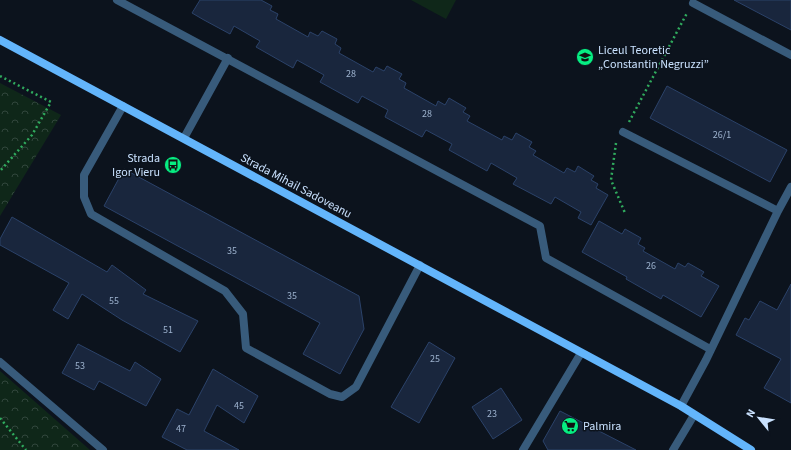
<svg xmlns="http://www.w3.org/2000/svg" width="791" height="450" font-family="'Source Sans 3',sans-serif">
  <defs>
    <pattern id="forest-crowns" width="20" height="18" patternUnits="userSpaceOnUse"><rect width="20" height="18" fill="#0f2719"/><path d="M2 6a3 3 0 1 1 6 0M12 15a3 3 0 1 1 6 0" fill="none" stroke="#31463c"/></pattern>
  </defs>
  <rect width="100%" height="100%" fill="#0c131d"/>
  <!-- forest -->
  <path fill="url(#forest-crowns)" d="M0,83l61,32 -61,101z
    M0,371l90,79h-90z"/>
  <!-- park -->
  <path fill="#0f2719" d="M411,0h45l-10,19z"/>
  <!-- building -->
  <path fill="#19263d" stroke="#2b4269" d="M200,0h61l11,6 -2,4 8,4 -2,5 32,18 2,-5 8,4 4,-5 15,8 -2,5 6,4 -2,5 34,19 3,-5 8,4 3,-5 15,8 -3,5 7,4 -2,5 32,18 2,-5 7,4 4,-7 17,10 -3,4 7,4 -3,5 35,19 2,-4 8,4 4,-7 16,9 -3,5 7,4 -3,4 31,18 3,-5 8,4 3,-6 16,10 -3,4 7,4 -2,4 12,7 -17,30 -13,-7 3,-6 -26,-15 -4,7 -38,-20 4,-6 -26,-15 -4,8 -38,-21 3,-6 -26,-14 -4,7 -37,-20 3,-7 -26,-14 -4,7 -38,-21 4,-7 -27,-15 -4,8 -37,-21 4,-6 -26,-15 -4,8 -26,-14 -12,-7z
    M734,0h57v30z
    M667,86l120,64 -17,32 -120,-64z
    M124,169l235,127 5,33 -24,45 -37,-20 17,-31 -216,-117z
    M12,217l95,55 5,-7 34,25 -3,4 55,27 -18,31 -58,-32 -40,-26 -14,25 -15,-9 16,-27 -69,-38v-6z
    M599,221l23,13 3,-5 16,9 -3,6 7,4 -2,3 32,18 3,-6 7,4 3,-4 16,9 -3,4 18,10 -18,31 -38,-22 -2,4 -35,-20 1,-2 -45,-25z
    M791,284v119l-27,-15 17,-29 -45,-24 9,-17 4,2 11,-19 17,9z
    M429,342l26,16 -36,65 -28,-16z
    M78,344l52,27 5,-9 26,17 -15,27 -47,-25 -5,9 -32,-17z
    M213,369l45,27 -14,27 -27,-18 -13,26 35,19h-52l-25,-13 15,-28 12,6z
    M501,388l21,32 -29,19 -21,-32z
    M560,411l76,39h-88l-5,-9z"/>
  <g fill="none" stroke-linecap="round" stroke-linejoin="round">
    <!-- path -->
    <path stroke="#30ab5e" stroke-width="2.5" stroke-dasharray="2 3" stroke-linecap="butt" d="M0,76l51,26 -19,33 -32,36
      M629,122l58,-109
      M616,143l-5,37 14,33
      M0,418l26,32"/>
    <!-- service -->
    <path stroke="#385b7b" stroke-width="8" d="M117,0l423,226 6,32 164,91
      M693,3l98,52
      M123,106l-39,69v22l7,17 134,77 18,23 3,34 84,46 12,3 14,-10 64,-122
      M623,132l155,79
      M184,138l44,-80
      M681,406l25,-46 72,-149 13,-24"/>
    <!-- minor -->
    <path stroke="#385b7b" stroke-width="8" d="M0,362l103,88
      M523,450l58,-97
      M673,450l21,-35"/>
    <!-- secondary -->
    <path stroke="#63b5fb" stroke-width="8" d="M0,40l681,366 70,44"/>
  </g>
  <!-- icons -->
  <defs>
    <g id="school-disc" transform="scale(0.9)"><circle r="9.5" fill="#06ed82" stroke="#0c131d"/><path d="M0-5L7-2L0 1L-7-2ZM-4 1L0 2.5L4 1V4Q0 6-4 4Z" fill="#111"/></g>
    <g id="bus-disc" transform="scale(0.9)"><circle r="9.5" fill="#06ed82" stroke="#0c131d"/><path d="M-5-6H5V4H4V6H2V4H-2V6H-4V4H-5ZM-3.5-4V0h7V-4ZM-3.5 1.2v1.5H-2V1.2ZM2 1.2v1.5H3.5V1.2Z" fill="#111"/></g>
    <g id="supermarket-disc" transform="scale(0.9)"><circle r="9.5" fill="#06ed82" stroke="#0c131d"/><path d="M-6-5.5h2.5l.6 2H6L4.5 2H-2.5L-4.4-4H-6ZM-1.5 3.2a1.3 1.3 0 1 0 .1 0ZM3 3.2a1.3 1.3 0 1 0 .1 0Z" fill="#111"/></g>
  </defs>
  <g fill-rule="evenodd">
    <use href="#school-disc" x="585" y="57"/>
    <use href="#bus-disc" x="173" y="165"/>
    <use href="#supermarket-disc" x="570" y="426"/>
  </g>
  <g text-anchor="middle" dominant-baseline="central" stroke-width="3" stroke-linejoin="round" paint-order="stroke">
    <!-- number labels -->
    <g font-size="10" fill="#9db2ce">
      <text x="351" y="74">28</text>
      <text x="427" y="114">28</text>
      <text x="722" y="135">26/1</text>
      <text x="232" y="251">35</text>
      <text x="651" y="266">26</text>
      <text x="292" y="296">35</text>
      <text x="114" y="301">55</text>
      <text x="168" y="330">51</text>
      <text x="435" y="359">25</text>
      <text x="80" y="366">53</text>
      <text x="239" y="406">45</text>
      <text x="492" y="414">23</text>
      <text x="181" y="429">47</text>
    </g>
    <!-- poi labels -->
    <g font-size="12" fill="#c9e1fe" stroke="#0c131d" text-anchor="start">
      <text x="598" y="50">Liceul Teoretic<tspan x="598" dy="14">„Constantin Negruzzi”</tspan></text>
      <text x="160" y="158" text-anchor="end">Strada<tspan x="160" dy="14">Igor Vieru</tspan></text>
      <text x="583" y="426">Palmira</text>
    </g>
    <!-- street labels -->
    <g font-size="12" fill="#c9e1fe" stroke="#0c131d">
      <text transform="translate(296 186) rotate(28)">Strada Mihail Sadoveanu</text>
    </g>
  </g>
  <!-- north arrow -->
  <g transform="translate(759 418) rotate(300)" stroke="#0c131d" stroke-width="3" paint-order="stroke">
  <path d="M0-3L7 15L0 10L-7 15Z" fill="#c9e1fe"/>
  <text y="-6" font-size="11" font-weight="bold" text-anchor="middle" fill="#c9e1fe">N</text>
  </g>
</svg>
